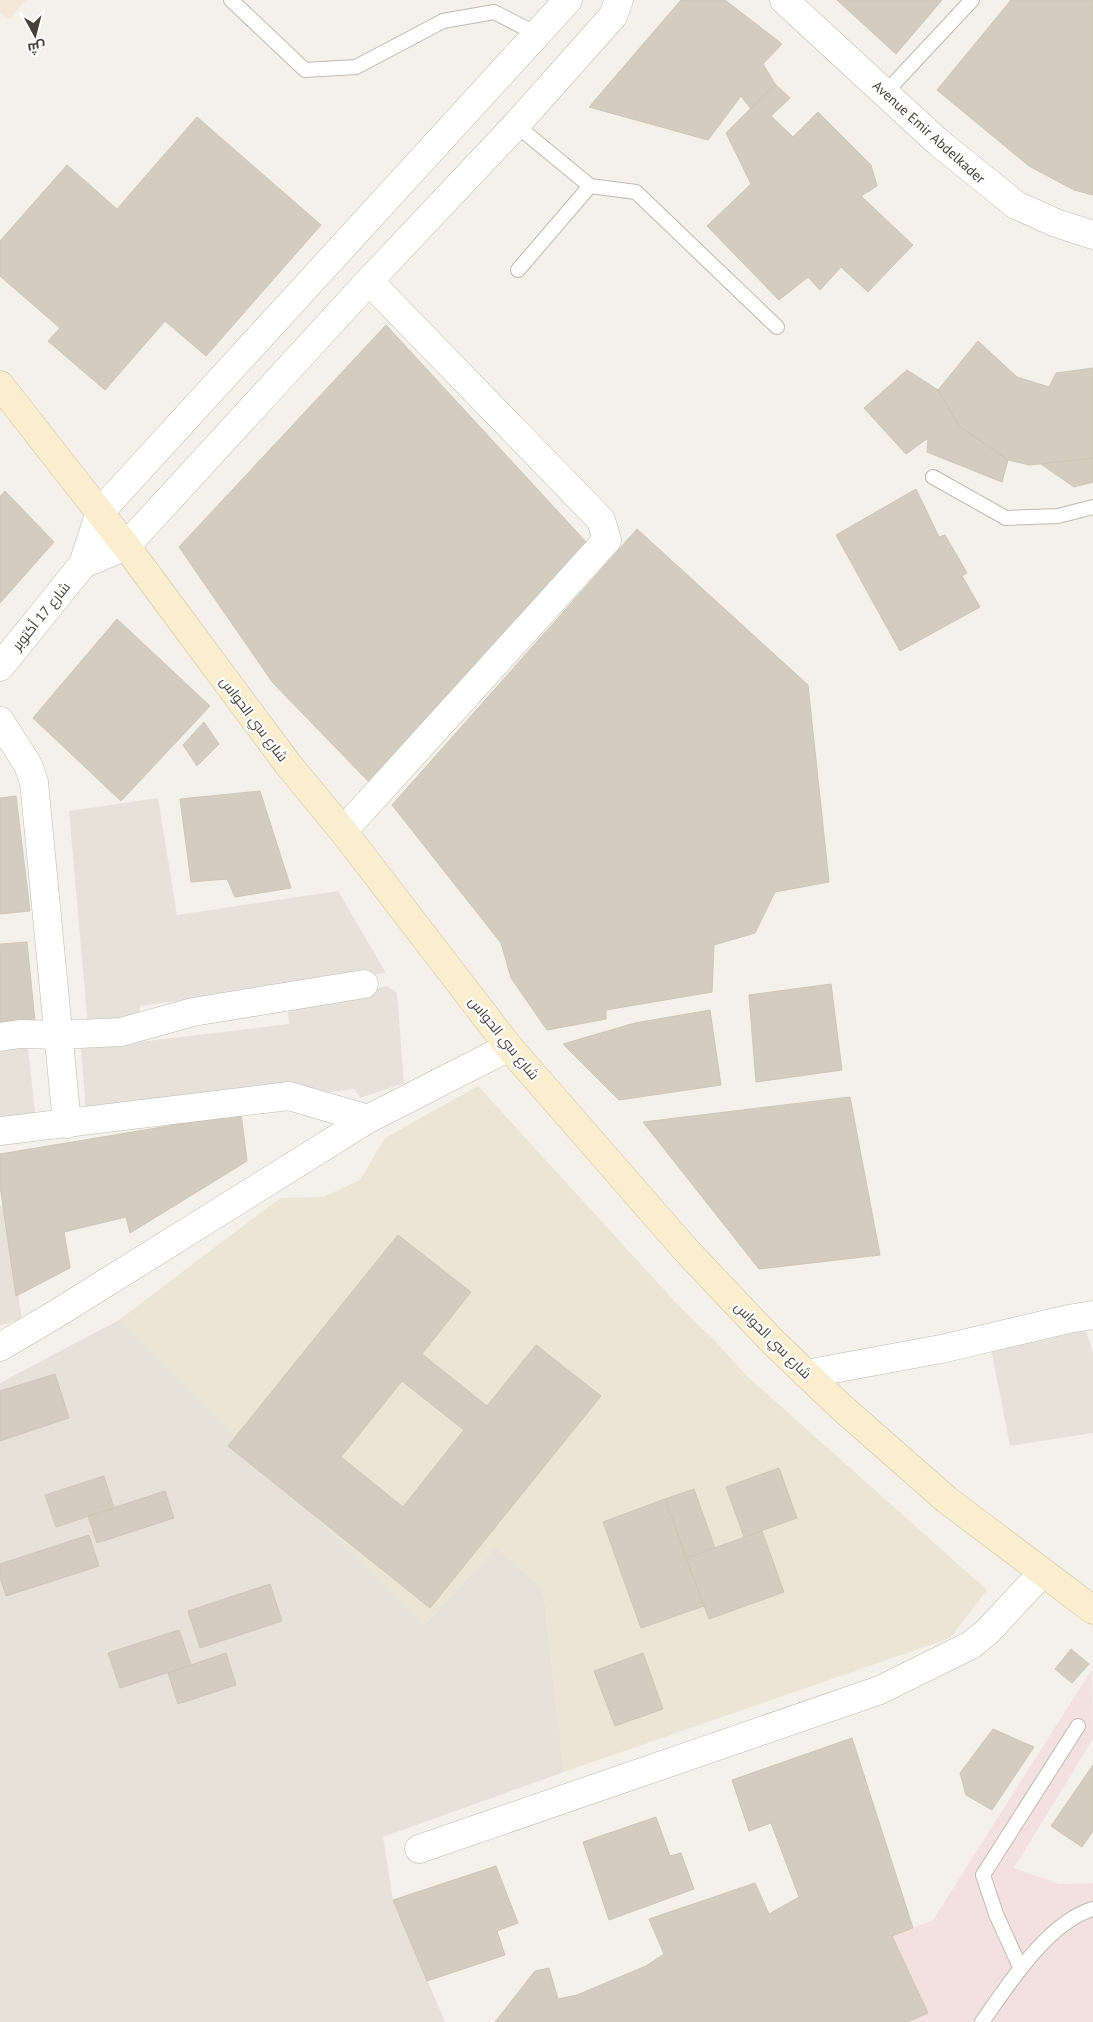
<svg xmlns="http://www.w3.org/2000/svg" width="1093" height="2022" font-family="'PT Sans',Cairo,sans-serif">
  <rect width="100%" height="100%" fill="#f4f1eb"/>
  <!-- residential -->
  <path fill="#e7e2d9" d="M158,798l19,117 161,-24 48,82 -246,33v16l-52,5 -19,-216z
    M387,986l10,7 7,90 -44,15 -5,-9 -268,34 -6,-74 208,-25 -1,-13z
    M27,1040l9,81 -36,6v-83z
    M0,1206h4l18,113 -22,7z
    M119,1320l305,305 72,-78 47,42 21,183 -181,65 10,63 52,122h-445v-639z
    M1084,1324l9,30v79l-83,13 -20,-102z"/>
  <!-- commercial -->
  <path fill="#f3e7d8" d="M0,0h26l-17,19 -9,-6z"/>
  <!-- education -->
  <path fill="#ece5d6" d="M478,1086l199,218 38,37 32,35 240,214 -37,48 -386,134 -21,-183 -47,-42 -72,78 -305,-305 161,-122 43,-1 37,-17 25,-42z"/>
  <!-- medical -->
  <path fill="#f3e1e0" d="M1092,1669l1,70 -79,129 45,16 34,-1v139h-186l21,-10 -36,-76 41,-16z"/>
  <!-- building -->
  <path fill="#d5ccc1" stroke="#cfc4b5" fill-rule="evenodd" d="M681,0h44l57,44 -19,20 12,20 -24,25 -10,-13 -33,44 -119,-33z
    M837,0h105l-46,54z
    M1011,0h82v195l-19,-5 -45,-24 -92,-76z
    M775,84l15,14 -19,18 22,21 25,-25 53,53 6,21 -16,10 52,49 -45,47 -27,-25 -21,23 -12,-13 -29,23 -72,-74 44,-42 -25,-51z
    M197,117l124,108 -115,131 -41,-35 -60,69 -57,-49 12,-13 -60,-52v-35l67,-76 50,44z
    M386,325l201,218 -218,239 -96,-99 -94,-136z
    M978,341l39,36 32,10 7,-14 37,-5v90l-63,7 -22,-5 -49,-34 -21,-36z
    M907,370l31,20 21,36 49,34 -6,22 -75,-30 1,-14 -22,16 -42,-46z
    M1093,458v24l-19,5 -33,-23z
    M916,489l23,48 6,-2 22,38 -5,3 18,31 -80,44 -64,-116z
    M5,491l49,51 -54,61v-106z
    M637,529l171,156 21,197 -54,10 -20,41 -41,12 -2,47 -106,18v9l-59,11 -36,-52 -10,-35 -109,-138z
    M117,619l93,87 -89,95 -88,-83z
    M204,722l15,22 -22,22 -14,-21z
    M260,791l31,97 -56,9 -8,-18 -36,3 -11,-83z
    M16,796l14,115 -30,3v-116z
    M27,942l8,79 -35,4v-81z
    M831,984l11,86 -86,12 -7,-87z
    M710,1010l11,75 -102,15 -56,-56 72,-21z
    M850,1097l30,158 -121,14 -116,-147z
    M241,1114l6,47 -117,72 -4,-16 -62,15 6,36 -54,28 -16,-110v-32z
    M398,1235l73,57 -49,62 65,52 49,-61 65,51 -171,212 -202,-162zM402,1381l62,49 -61,77 -62,-50z
    M55,1374l14,44 -69,23v-50z
    M779,1468l18,50 -53,19 -18,-50z
    M104,1476l10,32 -58,19 -11,-32z
    M694,1489l21,59 -29,10 -21,-59z
    M165,1491l9,27 -77,25 -9,-27z
    M665,1499l39,107 -63,22 -38,-106z
    M762,1531l22,61 -75,27 -23,-61z
    M89,1535l10,31 -93,30 -6,-19v-13z
    M270,1584l12,37 -82,27 -12,-37z
    M179,1630l12,35 -71,23 -12,-35z
    M1071,1649l18,15 -17,19 -17,-14z
    M226,1653l10,32 -58,19 -10,-31z
    M643,1653l20,56 -48,17 -21,-55z
    M993,1729l41,18 -42,63 -26,-15 -6,-22z
    M852,1738l61,190 -21,8 36,77 -21,9h-412l40,-51 14,-3 9,31 19,-4 69,-29 18,-12 -15,-35 106,-36 14,31 30,-17 -28,-74 -22,8 -17,-51z
    M1093,1765v66l-11,16 -31,-21z
    M656,1817l14,39 11,-3 13,36 -85,31 -26,-78z
    M496,1866l22,57 -21,8 8,24 -78,26 -34,-81z"/>
  <g fill="none" stroke-linecap="round" stroke-linejoin="round">
    <!-- lane casing -->
    <g stroke="#bfb8ae" stroke-width="16">
      <path id="lane" d="M231,0l74,70 51,-3 87,-46 51,-9 43,22
        M885,93l87,-93
        M516,125l74,61 46,6 141,135
        M518,270l72,-84
        M933,477l73,41 52,-2 35,-9
        M1020,1967l-24,-53 -13,-39 95,-149
        M982,2022c26,-37 66,-100 111,-113"/>
    </g>
    <!-- street casing -->
    <g stroke="#bfb8ae" stroke-width="29">
      <path id="street" d="M784,0l154,142 78,63 40,18 37,12
        M83,564l43,-18 243,-265 147,-156 97,-109 6,-16
        M0,667l83,-103 17,-52 468,-512
        M0,721l28,44 6,17 33,342
        M343,831l264,-291 -6,-20 -232,-239
        M0,1037l20,-3 38,1 63,-3 72,-20 171,-28
        M0,1131l289,-35 79,23
        M0,1347l56,-33 312,-195 141,-72
        M806,1374l135,-25 127,-30 25,-4
        M419,1849l461,-159 91,-45 17,-14 54,-58"/>
    </g>
    <!-- secondary casing -->
    <g stroke="#cfc19e" stroke-width="29">
      <path id="secondary" d="M0,385l126,161 161,217 56,68 166,216 176,202 86,91 69,66 107,94 146,110"/>
    </g>
    <!-- lane -->
    <use href="#lane" stroke="#fff" stroke-width="14"/>
    <!-- street -->
    <use href="#street" stroke="#fff" stroke-width="28"/>
    <!-- secondary -->
    <use href="#secondary" stroke="#faeecf" stroke-width="28"/>
  </g>
  <g text-anchor="middle" dominant-baseline="central" stroke-width="4.5" stroke-linejoin="round" paint-order="stroke">
    <!-- street labels -->
    <g font-size="14" fill="#484139" stroke="#fff">
      <text transform="translate(929 132) rotate(42)">Avenue Emir Abdelkader</text>
      <text transform="translate(41 616) rotate(-51)">شارع 17 أكتوبر</text>
      <text transform="translate(254 719) rotate(53)">شارع سي الحواس</text>
      <text transform="translate(504 1038) rotate(51)">شارع سي الحواس</text>
      <text transform="translate(773 1340) rotate(45)">شارع سي الحواس</text>
    </g>
  </g>
  <!-- north arrow -->
  <g transform="translate(35 35) rotate(173)" stroke="#ffffff" stroke-width="4" paint-order="stroke">
  <path d="M0-4L9 19L0 12L-9 19Z" fill="#484139"/>
  <text y="-8" font-size="14" font-weight="bold" text-anchor="middle" fill="#484139">ش</text>
  </g>
</svg>
